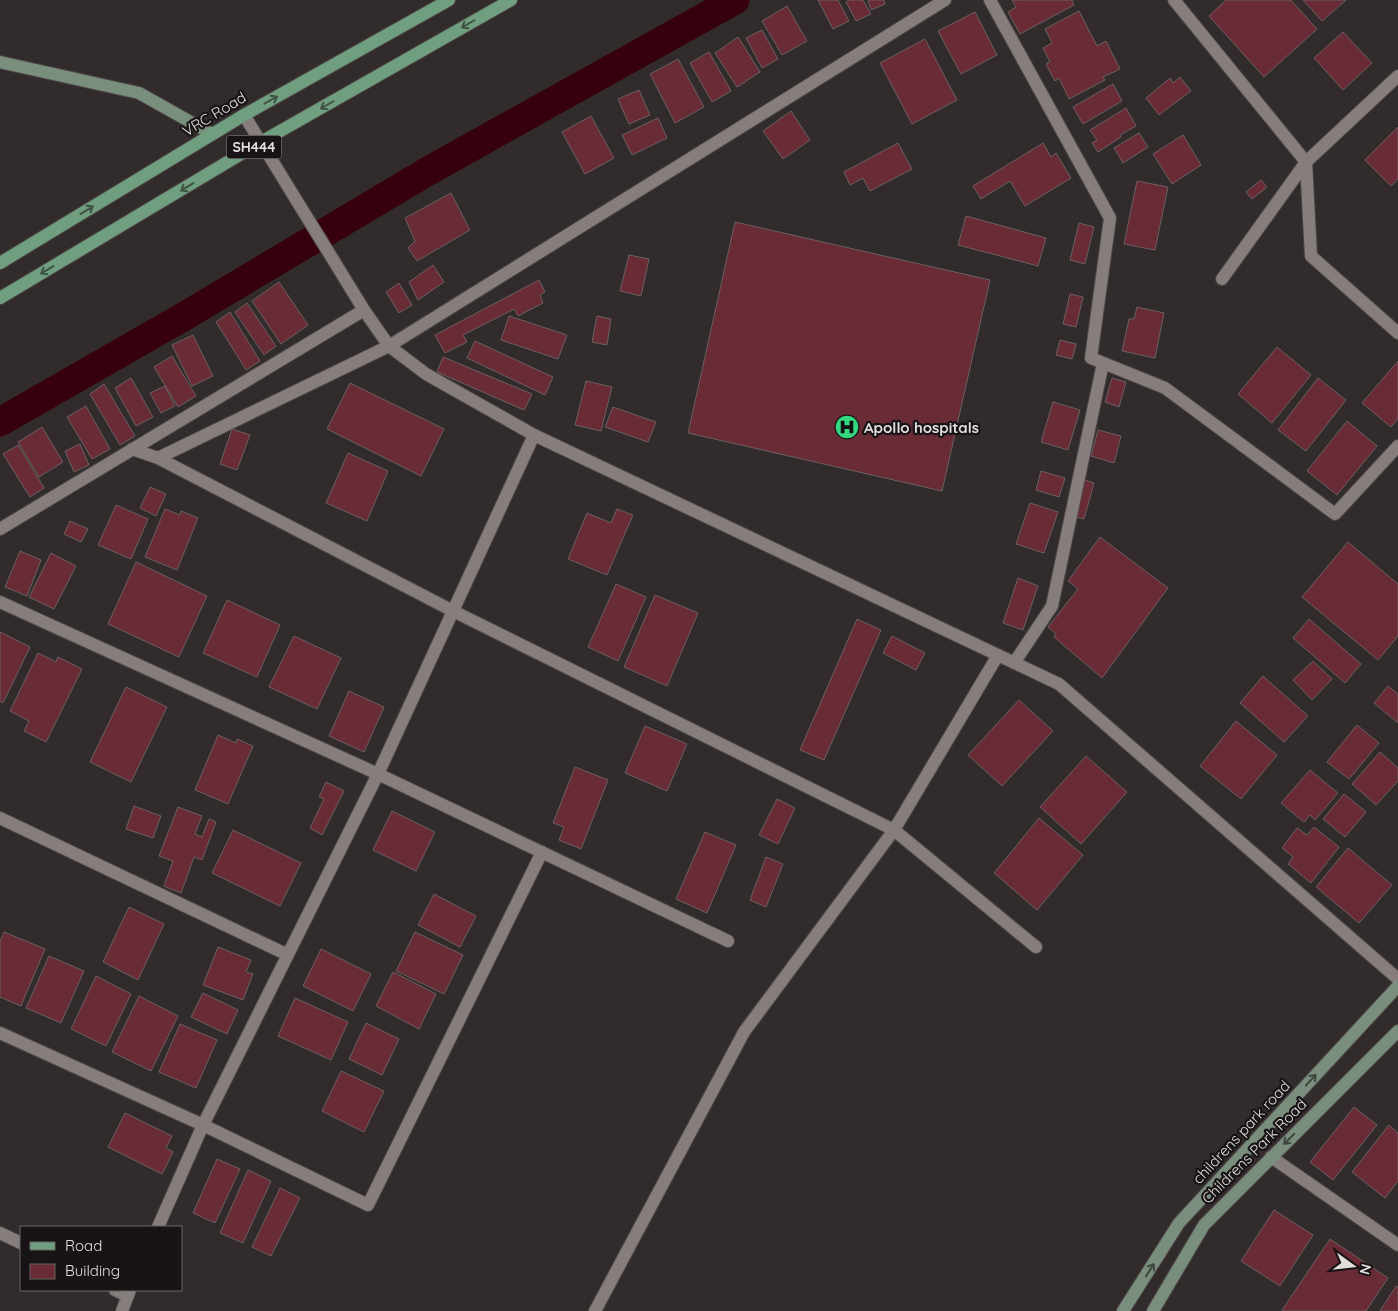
<svg xmlns="http://www.w3.org/2000/svg" width="1398" height="1311" font-family="Quicksand,sans-serif">
  <rect width="100%" height="100%" fill="#322b2b"/>
  <g fill="none" stroke-linecap="round" stroke-linejoin="round">
    <!-- canal -->
    <path stroke="#37000d" stroke-width="29" d="M0,422l183,-105 247,-147 305,-170"/>
  </g>
  <!-- building -->
  <path fill="#692b35" stroke="#6a6162" d="M818,0h20l11,21 -16,8z
    M849,0h14l8,14 -15,7 -10,-19z
    M868,0h16l1,4 -14,6z
    M1012,0h60l2,5 -54,29 -12,-22 8,-5z
    M1226,0h65l26,29 -53,48 -55,-61z
    M1303,0h43l-24,21z
    M787,6l20,35 -25,14 -20,-34z
    M1079,11l18,35 9,-5 14,28 -17,8 2,3 -36,19 -10,-21 -4,3 -9,-17 4,-2 -7,-14 9,-5 -7,-14z
    M975,12l22,43 -36,19 -23,-43z
    M762,30l16,29 -16,9 -16,-30z
    M1343,32l29,31 -29,27 -29,-32z
    M738,37l22,35 -23,15 -22,-34z
    M925,39l32,61 -45,24 -32,-61z
    M709,52l22,39 -19,11 -22,-39z
    M678,59l26,48 -29,16 -25,-49z
    M1180,77l11,14 -32,24 -13,-17 24,-20 3,5z
    M1113,84l9,17 -39,23 -10,-17z
    M639,90l11,25 -21,9 -11,-25z
    M1126,108l10,18 -16,9 1,2 -23,15 -6,-9 5,-3 -7,-10z
    M791,111l19,29 -27,19 -20,-28z
    M591,116l23,42 -29,16 -23,-42z
    M658,118l9,20 -35,17 -10,-20z
    M1398,127v52l-7,7 -26,-26z
    M1139,133l9,14 -25,16 -9,-15z
    M1183,135l18,30 -29,19 -19,-30z
    M898,143l14,26 -42,22 -7,-13 -13,7 -6,-13z
    M1043,143l8,14 5,-4 15,25 -46,28 -15,-25 -29,18 -8,-13z
    M1261,180l6,7 -15,12 -6,-7z
    M1137,181l31,6 -13,63 -31,-6z
    M451,193l19,37 -53,31 -9,-13 7,-7 -10,-23z
    M966,216l80,22 -8,28 -80,-21z
    M735,222l255,58 -48,211 -254,-58z
    M1079,223l15,4 -9,37 -15,-4z
    M629,255l20,4 -8,37 -21,-5z
    M433,265l11,17 -26,18 -9,-18z
    M539,280l6,12 -5,3 3,8 -25,13 -4,-7 -51,26 4,7 -22,11 -10,-18z
    M279,282l29,43 -27,19 -29,-43z
    M399,283l13,22 -13,8 -13,-21z
    M1070,294l13,3 -7,30 -13,-3z
    M247,303l29,43 -12,9 -29,-43z
    M1137,307l27,6 -9,45 -33,-7 7,-32h5z
    M230,312l30,49 -14,9 -30,-48z
    M509,316l58,19 -9,24 -57,-19z
    M597,316l14,3 -4,26 -15,-3z
    M193,335l20,41 -21,10 -20,-41z
    M1060,340l16,4 -4,15 -16,-4z
    M475,341l78,36 -8,18 -78,-37z
    M1277,347l34,28 -39,48 -34,-29z
    M172,356l24,40 -18,11 -24,-40z
    M443,357l89,37 -8,16 -87,-38z
    M1398,361v58l-7,8 -29,-24z
    M131,378l22,39 -17,9 -21,-38z
    M1112,378l14,4 -7,25 -14,-5z
    M1318,378l28,22 -40,51 -28,-21z
    M586,381l26,6 -11,44 -26,-6z
    M350,383l94,46 -23,47 -94,-47z
    M104,384l31,52 -15,9 -30,-51z
    M165,386l10,20 -14,7 -11,-20z
    M1053,402l27,8 -12,40 -27,-8z
    M86,406l24,43 -18,10 -25,-42z
    M613,407l43,15 -8,20 -43,-15z
    M1347,421l30,25 -40,49 -30,-24z
    M42,427l21,35 -24,15 -21,-35z
    M232,429l18,6 -13,35 -17,-6z
    M1098,430l23,6 -7,27 -23,-7z
    M80,444l9,21 -15,7 -9,-21z
    M18,445l26,43 -14,9 -27,-43z
    M348,453l40,18 -21,50 -41,-18z
    M1041,471l24,7 -6,19 -23,-7z
    M1082,479l12,4 -10,36 -12,-3z
    M150,487l16,7 -10,22 -16,-8z
    M1030,503l28,9 -14,41 -28,-9z
    M116,505l32,14 -17,40 -33,-14z
    M165,509l15,6 1,-4 17,7 -21,52 -32,-13z
    M617,509l16,6 -26,60 -39,-16 19,-46 24,10z
    M70,521l18,8 -7,13 -17,-8z
    M1100,537l68,51 -66,90 -48,-41 2,-3 -8,-7 30,-38 -10,-8z
    M1348,542l50,42v52l-20,24 -76,-63z
    M20,551l21,9 -14,36 -22,-9z
    M51,553l25,13 -22,43 -25,-12z
    M136,562l71,34 -28,61 -71,-33z
    M1018,578l20,8 -15,44 -20,-7z
    M616,584l30,13 -28,64 -30,-14z
    M655,595l43,18 -31,73 -43,-19z
    M227,600l53,25 -23,52 -54,-24z
    M857,619l24,11 -57,130 -24,-10z
    M1309,619l52,45 -16,19 -52,-45z
    M0,632l30,15 -27,56 -3,-2z
    M294,636l47,22 -24,51 -48,-22z
    M892,636l33,17 -9,17 -33,-17z
    M38,653l18,9 2,-5 24,12 -36,73 -22,-11 5,-10 -19,-10z
    M1313,661l19,18 -20,21 -19,-20z
    M1263,676l45,40 -24,26 -44,-39z
    M1388,686l10,8v29l-24,-20z
    M126,687l41,20 -36,75 -41,-20z
    M349,691l35,16 -20,45 -35,-16z
    M1019,700l34,31 -51,55 -34,-31z
    M1236,721l41,34 -36,44 -41,-33z
    M1357,725l22,18 -30,36 -22,-17z
    M645,726l42,18 -20,47 -42,-18z
    M218,735l18,8 1,-4 16,7 -25,58 -33,-14z
    M1380,752l18,16v13l-22,24 -24,-21z
    M1086,756l41,36 -46,52 -41,-37z
    M575,767l33,13 -27,69 -22,-9 5,-13 -11,-4z
    M1310,770l28,23 -23,27 -5,-5 -6,7 -23,-19z
    M326,782l18,9 -22,44 -12,-7 14,-29 -5,-2z
    M1344,794l22,18 -21,25 -22,-18z
    M777,799l18,9 -17,36 -19,-9z
    M134,806l27,10 -8,22 -27,-9z
    M178,807l24,9 -7,18 7,3 7,-18 7,3 -14,38 -8,-3 -13,36 -17,-7 9,-25 -14,-5z
    M392,811l43,21 -19,39 -43,-21z
    M1039,818l44,37 -46,55 -43,-37z
    M1314,827l25,20 -28,36 -23,-19 5,-7 -11,-9 15,-20 10,7z
    M233,830l68,33 -21,43 -68,-33z
    M705,832l31,13 -29,68 -31,-14z
    M1348,848l44,37 -33,38 -43,-36z
    M766,857l17,7 -17,43 -16,-7z
    M434,894l42,22 -16,31 -42,-22z
    M129,907l35,17 -26,56 -35,-18z
    M4,932l41,17 -24,57 -21,-9v-55z
    M415,932l48,23 -19,39 -48,-23z
    M218,947l33,13 -5,12 7,2 -10,26 -40,-15z
    M321,949l50,25 -18,37 -50,-25z
    M49,956l35,15 -23,52 -35,-15z
    M393,972l43,22 -17,35 -43,-23z
    M96,976l35,18 -25,52 -35,-17z
    M203,993l35,17 -11,24 -36,-17z
    M139,996l39,20 -27,55 -39,-19z
    M295,998l53,24 -17,38 -53,-24z
    M366,1023l33,16 -17,36 -33,-16z
    M180,1024l37,16 -21,48 -37,-16z
    M341,1071l43,20 -20,41 -42,-21z
    M1354,1107l23,18 -44,55 -23,-18z
    M125,1113l47,23 -6,12 7,4 -11,22 -54,-27z
    M1389,1125l9,8v48l-13,17 -33,-26z
    M217,1159l23,10 -25,54 -22,-10z
    M248,1170l23,11 -28,62 -23,-10z
    M280,1188l20,10 -29,58 -19,-9z
    M1274,1210l39,25 -33,51 -39,-25z
    M1330,1239l58,39 -22,33h-82l-2,-1z
    M1396,1286l2,1v24h-18z"/>
  <g fill="none" stroke-linecap="round" stroke-linejoin="round">
    <!-- street casing -->
    <g stroke="#4e4849" stroke-width="14">
      <path id="street" d="M990,0l120,218 -19,140 74,30 170,126 63,-68
        M1174,0l132,162 -84,117
        M1398,76l-92,86 5,94 87,77
        M244,115l120,195 25,36 37,28 108,61 525,249 339,295
        M132,449l26,9 295,153 441,219 142,117
        M158,458l231,-112 556,-346
        M0,529l364,-219
        M0,602l378,172 350,167
        M1014,663l38,-57 51,-243
        M0,818l288,137
        M0,1033l203,92 165,80 174,-353
        M1271,1157l127,88
        M158,1227l45,-102 175,-351 156,-339
        M0,1233l21,10
        M115,1290l12,6
        M122,1311l8,-21
        M595,1311l149,-279 150,-202 104,-175"/>
    </g>
    <!-- secondary casing -->
    <g stroke="#4e4849" stroke-width="14">
      <path id="secondary" d="M0,62l139,31 73,41
        M1123,1311l56,-88 219,-237
        M1153,1311l51,-86 194,-194"/>
    </g>
    <!-- primary casing -->
    <g stroke="#4e4849" stroke-width="14">
      <path id="primary" d="M0,263l244,-148 205,-115
        M0,298l261,-156 250,-142"/>
    </g>
    <!-- street -->
    <use href="#street" stroke="#867d7d" stroke-width="12"/>
    <!-- secondary -->
    <use href="#secondary" stroke="#7a8e7e" stroke-width="12"/>
    <!-- primary -->
    <use href="#primary" stroke="#6f9f7e" stroke-width="12"/>
  </g>
  <!-- one-way arrows -->
  <defs><path id="oneway-shaft" d="M-6 0H5M1.5-3L5.5 0L1.5 3" fill="none" stroke-width="1.6" stroke-linecap="round" stroke-linejoin="round" transform="scale(1.25)"/></defs>
  <g stroke="#3f5344">
    <use href="#oneway-shaft" transform="translate(468 24) rotate(150)"/>
    <use href="#oneway-shaft" transform="translate(271 100) rotate(-29)"/>
    <use href="#oneway-shaft" transform="translate(327 105) rotate(150)"/>
    <use href="#oneway-shaft" transform="translate(187 187) rotate(149)"/>
    <use href="#oneway-shaft" transform="translate(87 210) rotate(-31)"/>
    <use href="#oneway-shaft" transform="translate(47 270) rotate(149)"/>
  </g>
  <g stroke="#3f453f">
    <use href="#oneway-shaft" transform="translate(1311 1080) rotate(-47)"/>
    <use href="#oneway-shaft" transform="translate(1289 1139) rotate(135)"/>
    <use href="#oneway-shaft" transform="translate(1150 1270) rotate(-58)"/>
  </g>
  <!-- icons -->
  <defs>
    <g id="hospital-disc" transform="scale(1.25)"><circle r="9.5" fill="#34d881" stroke="#181415"/><path d="M-5-5h3v3.5h4V-5h3V5h-3V1.5h-4V5h-3Z" fill="#111"/></g>
  </defs>
  <g fill-rule="evenodd">
    <use href="#hospital-disc" x="847" y="427"/>
  </g>
  <g text-anchor="middle" dominant-baseline="central" stroke-width="4.5" stroke-linejoin="round" paint-order="stroke">
    <!-- shield labels -->
    <rect fill="#181415" stroke="#a6a1a2" stroke-width="1" x="226.5" y="135.5" width="55" height="23" rx="4"/>
    <g font-size="14" font-weight="bold" fill="#e3dede">
      <text x="254" y="147">SH444</text>
    </g>
    <!-- street labels -->
    <g font-size="15" fill="#e3dede" stroke="#181415">
      <text transform="translate(214 114) rotate(-31)">VRC Road</text>
      <text transform="translate(1241 1132) rotate(-47)">childrens park road</text>
      <text transform="translate(1254 1151) rotate(-45)">Childrens Park Road</text>
    </g>
    <!-- poi labels -->
    <g font-size="15" font-weight="bold" fill="#e3dede" stroke="#181415" text-anchor="start">
      <text x="864" y="427">Apollo hospitals</text>
    </g>
  </g>
  <!-- legend -->
  <rect x="20" y="1226" width="162" height="65" fill="#181415" stroke="#696565"/>
  <rect x="30" y="1242" width="25" height="8" fill="#6f9f7e" stroke="#696565"/>
  <text x="65" y="1251" font-size="15" fill="#e3dede">Road</text>
  <rect x="30" y="1264" width="25" height="15" fill="#692b35" stroke="#696565"/>
  <text x="65" y="1276" font-size="15" fill="#e3dede">Building</text>
  <!-- north arrow -->
  <g transform="translate(1353 1266) rotate(105)" stroke="#181415" stroke-width="4" paint-order="stroke">
  <path d="M0-4L9 19L0 12L-9 19Z" fill="#e3dede"/>
  <text y="-8" font-size="14" font-weight="bold" text-anchor="middle" fill="#e3dede">N</text>
  </g>
</svg>
